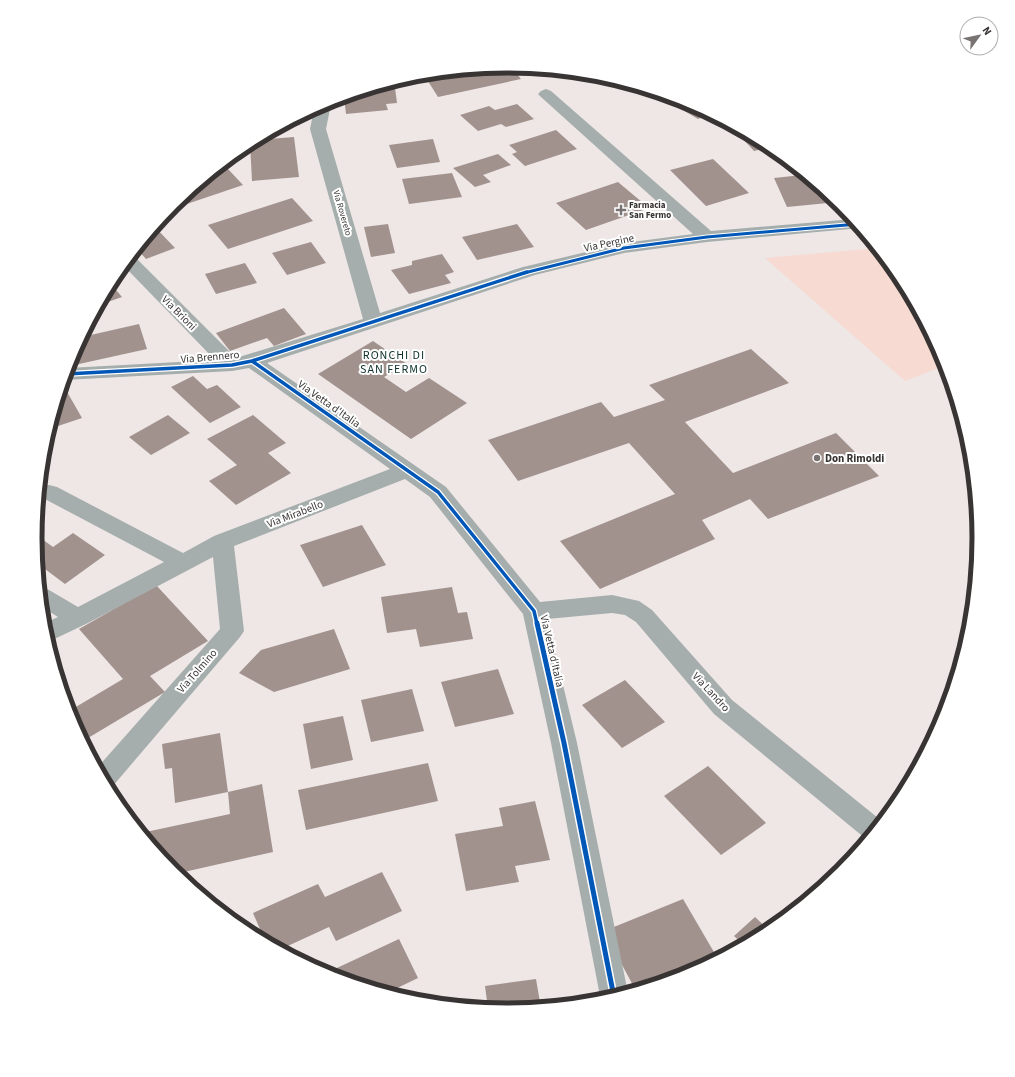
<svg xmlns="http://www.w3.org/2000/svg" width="1015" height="1077" font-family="'Source Sans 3',sans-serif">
  <rect width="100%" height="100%" fill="#eee7e6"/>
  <!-- green -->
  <path fill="#f7dad1" d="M878,248l22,28 46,89 -41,16 -140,-123z"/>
  <!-- building -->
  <path fill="#a2928e" d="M510,66l11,13 -83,18 -12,-19 30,-6 -1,-1 31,-3 2,2z
    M395,88l2,15 -11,1 2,6 -42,4 -2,-17 24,-8z
    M651,91l38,11 21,12 -12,5z
    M517,104l17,15 -28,8 -5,-3 -23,7 -18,-16 29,-9 6,4z
    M556,130l21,19 -52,17 -13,-12 5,-2 -8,-7z
    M294,137l5,40 -47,4 -2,-38 6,-3z
    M754,137l16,9 2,1 -18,4 -11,-12z
    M433,139l7,23 -43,6 -8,-23z
    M498,154l13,11 -28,10 8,7 -16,5 -22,-19z
    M713,159l36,34 -43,13 -36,-36z
    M228,169l15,16 -68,23 -2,-3 37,-30z
    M452,173l10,24 -53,7 -7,-25z
    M802,175l4,7 7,-1 25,21 -51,5 -13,-29z
    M618,182l31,26 -63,22 -30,-27z
    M292,198l21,23 -85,28 -20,-24z
    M388,224l7,29 -24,4 -7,-30z
    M517,224l17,23 -57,13 -15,-23z
    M155,227l20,21 -29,11 -9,-10z
    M311,242l15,21 -39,12 -15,-22z
    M442,254l12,18 -9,3 6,8 -42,11 -18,-24 21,-5v-4z
    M245,263l12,20 -41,11 -11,-20z
    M111,284l11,13 -23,8z
    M284,308l22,26 -32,12 -7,-8 -37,13 -14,-18z
    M139,324l8,25 -77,17 1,-9 11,-20z
    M373,341l34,23 -23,13 22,15 23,-14 38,25 -56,36 -93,-65z
    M751,349l38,34 -104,39 48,51 103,-40 43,43 -111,43 -18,-20 -48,21 13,19 -115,50 -40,-48 115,-47 -46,-51 -111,38 -30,-41 113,-38 13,15 51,-17 -16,-15z
    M193,376l14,13 10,-4 24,22 -31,16 -39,-36z
    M66,390l16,28 -33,11 11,-37z
    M168,415l22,18 -39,22 -22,-18z
    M253,415l33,28 -18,10 23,20 -55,32 -27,-24 28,-16 -30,-26z
    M362,525l24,40 -63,22 -23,-42z
    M73,533l32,22 -40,29 -28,-21 -2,-29 18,13z
    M156,585l52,56 -58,35 15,16 -82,49 -14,-30 54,-32 -44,-50z
    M452,587l6,26 9,-1 6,27 -53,8 -4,-18 -29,4 -6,-36z
    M42,609l9,12 -7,4z
    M334,629l16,40 -76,23 -35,-19 22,-23z
    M498,669l16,45 -59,13 -14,-45z
    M625,680l40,42 -43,26 -40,-43z
    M412,689l12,42 -53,11 -10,-42z
    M343,716l10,44 -42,9 -8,-45z
    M220,733l8,59 -53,11 -3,-35 -7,1 -3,-25z
    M428,763l10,38 -132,29 -8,-40z
    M708,766l58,57 -45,32 -57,-59z
    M262,784l11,68 -98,22 -34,-41 89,-19 -2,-22z
    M535,801l15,59 -35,6 4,16 -53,9 -11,-57 48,-8 -4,-18z
    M382,872l20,39 -66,30 -7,-14 -50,23 -13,-7 -13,-30 65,-29 7,13z
    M683,899l35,60 -30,16 -52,16 -32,-60z
    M755,917l15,14 -26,14 -10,-9z
    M399,939l19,39 -31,15 -63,-19z
    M536,979l5,29 -34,3 -19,-2 -3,-23z"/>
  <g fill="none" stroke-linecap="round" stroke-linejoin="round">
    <!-- minor -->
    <path fill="#a5aeac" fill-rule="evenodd" d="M546,89l5,2 160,140 143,-12 7,9 -154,14 -83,11 -89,22 -268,88 179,124 94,115 72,-7 27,6 13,9 80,90 151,122 -15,18 -2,-1 -152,-125 -78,-92 -11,-7 -13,-2 -65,6 30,124 51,250 -27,8 -50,-258 -28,-129 -93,-117 -25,-18 -171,67 10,85 -4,6 -128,150 -4,1 -11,-20 123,-139 -7,-72 -127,67 -38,18 -5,-18 15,-7 -16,-10 -2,-19 9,2 29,17 86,-45 -123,-65 -2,-3 2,-7 8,-2 8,2 126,66 31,-17 176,-67 -141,-101 -17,3 -168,9 4,-12 147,-8 -92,-95 8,-9h3l102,102 127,-39 -53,-190 4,-20 15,-8 2,3 -5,25 54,184 143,-46 101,-24 69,-9 -152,-137 -3,-3 3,-3z"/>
    <!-- cycleway-far2 casing -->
    <g stroke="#fff" stroke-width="5">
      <path id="cycleway-far2" d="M524,273l100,-25 83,-11 151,-13"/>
    </g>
    <!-- cycleway-far1 casing -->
    <g stroke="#fff" stroke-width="6">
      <path id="cycleway-far1" d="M252,361l186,131 96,119 3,13
        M66,374l166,-9 20,-4 275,-89"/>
    </g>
    <!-- cycleway casing -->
    <g stroke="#fff" stroke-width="8">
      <path id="cycleway" d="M537,623l27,120 50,254"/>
    </g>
    <!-- cycleway-far2 -->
    <use href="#cycleway-far2" stroke="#0057b8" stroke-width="3"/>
    <!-- cycleway-far1 -->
    <use href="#cycleway-far1" stroke="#0057b8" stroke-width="3.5"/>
    <!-- cycleway -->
    <use href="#cycleway" stroke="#0057b8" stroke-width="5"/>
  </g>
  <!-- markers -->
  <g fill="#787372" stroke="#fff" stroke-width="1.5">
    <path d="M619 204h4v4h4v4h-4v4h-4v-4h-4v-4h4z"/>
    <circle cx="817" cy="458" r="4"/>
  </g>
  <g text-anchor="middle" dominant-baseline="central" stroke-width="4" stroke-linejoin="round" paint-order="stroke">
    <!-- far-poi labels -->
    <g font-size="9" font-weight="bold" fill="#383433" stroke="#fff" text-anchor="start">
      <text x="629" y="205">Farmacia<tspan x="629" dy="10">San Fermo</tspan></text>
    </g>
    <!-- far-street labels -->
    <g font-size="9" fill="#383433" stroke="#fff">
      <text transform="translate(342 213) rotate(74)">Via Rovereto</text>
    </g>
    <!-- street labels -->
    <g font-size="11" fill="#383433" stroke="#fff">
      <text transform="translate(609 243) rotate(-12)">Via Pergine</text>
      <text transform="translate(179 313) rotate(45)">Via Brioni</text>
      <text transform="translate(210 357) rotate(-5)">Via Brennero</text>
      <text transform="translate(329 404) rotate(35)">Via Vetta d'Italia</text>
      <text transform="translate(295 514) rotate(-21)">Via Mirabello</text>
      <text transform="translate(552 651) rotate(77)">Via Vetta d'Italia</text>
      <text transform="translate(197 671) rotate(-49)">Via Tolmino</text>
      <text transform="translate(711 692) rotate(47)">Via Landro</text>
    </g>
    <!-- poi labels -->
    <g font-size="11" font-weight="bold" fill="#383433" stroke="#fff" text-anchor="start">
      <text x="825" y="458">Don Rimoldi</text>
    </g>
    <!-- neighbourhood labels -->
    <g font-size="12" letter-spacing="1" fill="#0f312c" stroke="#fff">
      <text x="394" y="355">RONCHI DI<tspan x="394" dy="14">SAN FERMO</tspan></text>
    </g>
  </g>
  <!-- crop -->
  <path d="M0 0H1015V1077H0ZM42 538a465 465 0 1 1 930 0a465 465 0 1 1-930 0Z" fill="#fff" fill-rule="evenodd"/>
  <path fill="none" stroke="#383433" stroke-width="5" d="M42 538a465 465 0 1 1 930 0a465 465 0 1 1-930 0Z"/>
  <!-- north arrow -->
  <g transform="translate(979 36) rotate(57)"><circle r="19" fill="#ffffff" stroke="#afaead"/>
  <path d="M0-3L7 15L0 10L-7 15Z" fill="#787372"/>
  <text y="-6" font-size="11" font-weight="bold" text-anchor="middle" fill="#383433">N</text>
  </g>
</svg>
